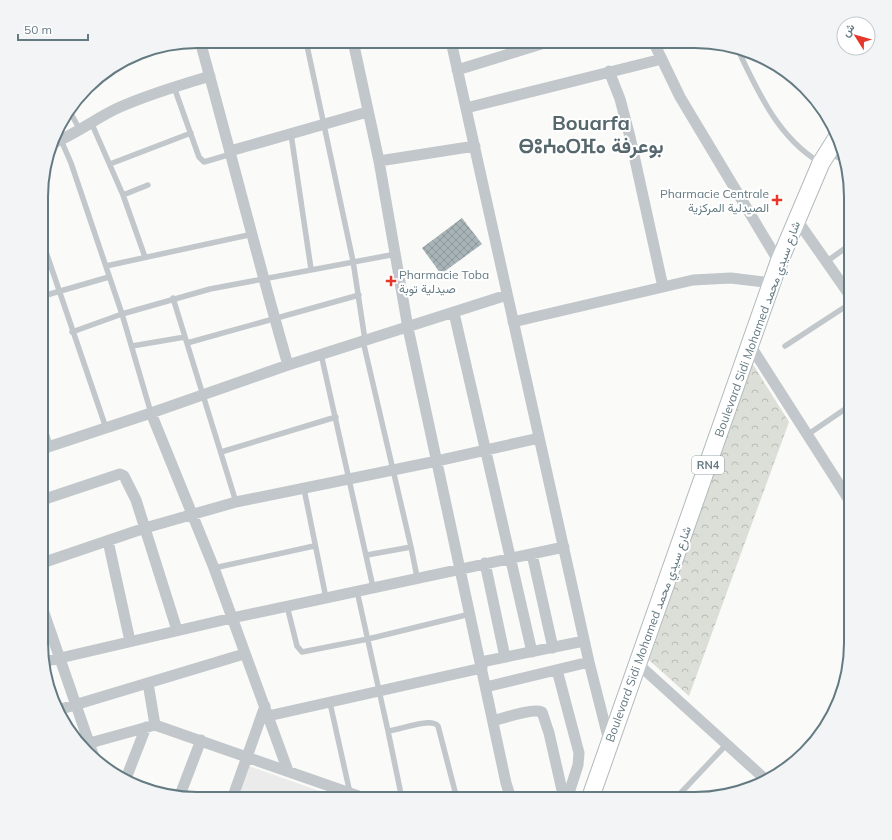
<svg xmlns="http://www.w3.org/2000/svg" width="892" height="840" font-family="Mulish,Vazirmatn,'Noto Sans Tifinagh',sans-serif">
  <defs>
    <pattern id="park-crowns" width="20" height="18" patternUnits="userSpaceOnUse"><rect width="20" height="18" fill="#dbdfd7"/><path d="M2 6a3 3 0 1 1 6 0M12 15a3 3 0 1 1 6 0" fill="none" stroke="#b5bab4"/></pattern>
    <pattern id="building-cross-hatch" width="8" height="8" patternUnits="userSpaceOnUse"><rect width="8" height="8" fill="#a7b3b7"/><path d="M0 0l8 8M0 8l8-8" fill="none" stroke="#8c979a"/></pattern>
  </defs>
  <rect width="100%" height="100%" fill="#fafaf8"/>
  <!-- built -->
  <path fill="#ebebeb" d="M249,766l93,33h-105z"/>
  <!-- park -->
  <path fill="url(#park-crowns)" d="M752,363l37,59 -100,274 -40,-36z"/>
  <!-- building -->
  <path fill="url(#building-cross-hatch)" d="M462,218l20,26 -41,30 -19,-26z"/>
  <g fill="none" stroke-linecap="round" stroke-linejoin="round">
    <!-- primary casing -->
    <g stroke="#b2babd" stroke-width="19">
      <path id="primary" d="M590,799l189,-537 42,-99 17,-27"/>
    </g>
    <!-- lane -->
    <path stroke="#c1c7ca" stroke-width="5.5" d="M306,41l47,220 12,79
      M738,50c20,42 40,87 81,112
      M174,87l25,70 5,5 27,-8
      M69,110l11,20
      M91,122l32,73 22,62
      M291,134l20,135
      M61,140l10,23 51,151 29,99
      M829,154l16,6
      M110,164l81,-31
      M123,195l25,-10
      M44,246l62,182
      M826,262l25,-18
      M106,266l147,-32
      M43,296l66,-19
      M173,298l63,204
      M72,332l50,-18 88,-25 186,-35
      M363,341l48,206
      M187,343l172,-48
      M132,346l53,-9
      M785,346l66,-43
      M321,354l52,233
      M43,423l7,23
      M807,435l44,-30
      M221,452l115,-35
      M304,489l22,109
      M367,555l44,-8 6,30
      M214,568l100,-22
      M357,591l31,140c12,-1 42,-14 50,-5l19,73
      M287,606l10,40 5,6 66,-13 102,-25
      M330,703l20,90
      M388,731l14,68
      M675,799l51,-54"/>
    <!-- street -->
    <path stroke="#c1c7ca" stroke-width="11" d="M200,41c30,108 57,217 88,324
      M353,41l26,120 29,167 98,455 5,16
      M451,41l138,621 20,79
      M653,41l27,56 99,165
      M457,70l94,-29
      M609,71l11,28 10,38 33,150
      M466,108l196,-49
      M53,143c24,-9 44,-26 67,-36 29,-13 60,-22 90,-31
      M230,151l137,-39
      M379,161l96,-15
      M797,220l54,77
      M454,313l78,339
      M513,322l180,-42 38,-2 41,5
      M750,345l101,158
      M151,413l63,155 74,203
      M42,449l109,-36 137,-48 219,-70
      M42,500l78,-26 4,2 12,24 41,130
      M108,541l22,100
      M532,554l21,94
      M42,563l103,-35 91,-26 201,-41 102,-23
      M485,563l20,94
      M42,607l52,150
      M43,662l189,-44 332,-71
      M481,662l103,-21
      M637,663l129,117
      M557,670l22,83 -1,12 -11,34
      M148,683l7,42
      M486,687l103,-25
      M58,710l186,-56
      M268,716l214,-48
      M493,721c11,-3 39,-13 49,-9l7,21 15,66
      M79,746l76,-21 212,74
      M125,781l21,-54
      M180,795l21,-55
      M232,799l33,-93"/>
    <!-- primary -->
    <use href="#primary" stroke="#fff" stroke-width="17"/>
  </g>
  <!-- markers -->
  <g fill="#e7372a" stroke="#fff" stroke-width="1.5">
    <path d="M775 194h4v4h4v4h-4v4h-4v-4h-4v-4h4z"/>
    <path d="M389 275h4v4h4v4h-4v4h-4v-4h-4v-4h4z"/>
  </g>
  <g text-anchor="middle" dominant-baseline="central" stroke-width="4" stroke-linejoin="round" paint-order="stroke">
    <!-- shield labels -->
    <rect fill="#fff" stroke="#92a2a8" stroke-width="1" x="692" y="456" width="32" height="18" rx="3"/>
    <g font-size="11" font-weight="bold" fill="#647a83">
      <text x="708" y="465">RN4</text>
    </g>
    <!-- poi labels -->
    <g font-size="12" fill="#647a83" stroke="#fff" text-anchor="end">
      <text x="769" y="193">Pharmacie Centrale<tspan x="769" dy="14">الصيدلية المركزية</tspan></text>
      <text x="399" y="274" text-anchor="start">Pharmacie Toba<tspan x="399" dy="14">صيدلية توبة</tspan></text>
    </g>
    <!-- street labels -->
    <g font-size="12" fill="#647a83" stroke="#fff">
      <text transform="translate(757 329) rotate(-70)">Boulevard Sidi Mohamed شارع سيدي محمد</text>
      <text transform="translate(648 634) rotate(-70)">Boulevard Sidi Mohamed شارع سيدي محمد</text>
    </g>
    <!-- town labels -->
    <g font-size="20" font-weight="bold" fill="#56686e" stroke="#fff">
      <text x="591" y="122">Bouarfa<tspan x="591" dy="23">ⴱⵓⵄⴰⵔⴼⴰ بوعرفة</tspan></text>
    </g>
  </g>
  <!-- crop -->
  <path d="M0 0H892V840H0ZM197 48H695A149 149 0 0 1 844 197V643A149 149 0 0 1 695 792H197A149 149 0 0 1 48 643V197A149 149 0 0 1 197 48Z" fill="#f3f4f5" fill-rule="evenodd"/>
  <path fill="none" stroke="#647a83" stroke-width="2" d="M197 48H695A149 149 0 0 1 844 197V643A149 149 0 0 1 695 792H197A149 149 0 0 1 48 643V197A149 149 0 0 1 197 48Z"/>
  <!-- north arrow -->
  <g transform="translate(856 36) rotate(307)"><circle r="19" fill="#ffffff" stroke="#c1cacd"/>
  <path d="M0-3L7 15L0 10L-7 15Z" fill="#e7372a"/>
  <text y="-6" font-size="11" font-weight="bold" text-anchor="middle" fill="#647a83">ش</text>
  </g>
  <!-- scale -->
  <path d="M18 34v6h70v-6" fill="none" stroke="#647a83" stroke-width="2"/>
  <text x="24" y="34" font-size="12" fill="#647a83" stroke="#ffffff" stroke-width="3" paint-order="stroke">50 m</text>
</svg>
